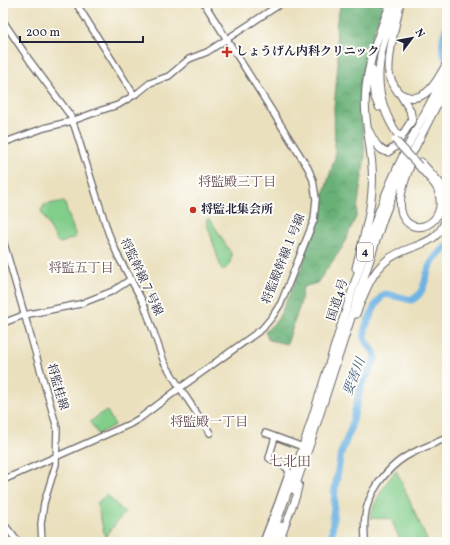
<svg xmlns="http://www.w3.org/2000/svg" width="450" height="545" font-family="Vollkorn,'Noto Serif JP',serif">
  <defs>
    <pattern id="forest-crowns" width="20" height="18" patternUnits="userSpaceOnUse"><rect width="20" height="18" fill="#68b076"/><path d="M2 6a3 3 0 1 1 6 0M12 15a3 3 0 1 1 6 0" fill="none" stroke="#558f62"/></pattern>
  </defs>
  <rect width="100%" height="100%" fill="#fdfcf7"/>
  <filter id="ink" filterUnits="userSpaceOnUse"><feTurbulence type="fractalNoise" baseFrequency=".025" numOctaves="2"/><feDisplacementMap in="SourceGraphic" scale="8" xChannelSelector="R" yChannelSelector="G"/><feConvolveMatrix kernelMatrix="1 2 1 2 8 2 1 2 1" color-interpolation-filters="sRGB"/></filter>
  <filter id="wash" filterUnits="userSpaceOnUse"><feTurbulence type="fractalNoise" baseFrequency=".012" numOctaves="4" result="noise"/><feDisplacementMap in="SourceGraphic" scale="16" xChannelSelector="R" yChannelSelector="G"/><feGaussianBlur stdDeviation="0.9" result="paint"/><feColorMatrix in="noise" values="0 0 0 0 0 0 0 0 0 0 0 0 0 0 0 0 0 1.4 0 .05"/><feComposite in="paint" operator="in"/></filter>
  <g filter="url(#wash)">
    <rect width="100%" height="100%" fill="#eae0be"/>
    <!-- green -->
    <path fill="#81cd8a" stroke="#527862" d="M64,201l12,36 -15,6 -4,-2 -16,-30 3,-6z
      M210,219l22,36 -3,10 -6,6 -2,-3 -15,-48z
      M107,411l8,14 -17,9 -8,-12 10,-8z
      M396,470l32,72h-27l-10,-23 -21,-1c6,-20 13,-31 26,-48z
      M106,495l19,17 -20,25 -8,-34z"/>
    <!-- forest -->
    <path fill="url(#forest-crowns)" stroke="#456958" d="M341,3h43l-14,39 -11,45 6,69 -9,61 -14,31 -25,35 -14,4 -3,18 -13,39 -18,-4 -4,-8 13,-13 23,-50 34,-112 -1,-50 4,-44 -2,-38z"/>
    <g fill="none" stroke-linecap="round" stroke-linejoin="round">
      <!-- river -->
      <path stroke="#6db3e4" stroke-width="7" d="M447,26c-5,13 -7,23 0,35
        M328,542l4,-6 3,-48 6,-35 9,-22 11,-45 14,-26v-6l-10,-15v-11l10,-22 7,-10 4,-2 26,6c13,-7 12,-19 17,-32 3,-9 11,-16 18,-22"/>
    </g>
  </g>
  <g filter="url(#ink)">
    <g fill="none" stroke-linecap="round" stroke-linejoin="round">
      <!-- secondary casing -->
      <g stroke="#686469" stroke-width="8">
        <path id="secondary" d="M76,3l58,92
          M204,3l104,165 5,12 3,19 -2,21 -33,83 -9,14 -10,12 -82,59 30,45
          M3,21l27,40 40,54 5,13 33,104 10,24 26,48 20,58 16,26 -40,30 -10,6 -127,56
          M3,143l41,-15 28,-7 30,-11 16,-5 21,-13 11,-9 19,-7 20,-17 18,-7 75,-49
          M3,240l54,188 -1,36 -12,39 -3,21 1,18
          M3,323l21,-8 56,-11 33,-13 18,-12
          M265,433l41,15
          M3,523l15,19
          M263,542l15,-39 11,-31 -2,-4 -18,-10 6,-21
          M365,542c0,-8 -1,-17 0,-25 2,-23 21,-48 40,-60 13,-8 28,-13 42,-19"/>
      </g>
      <!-- primary casing -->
      <g stroke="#686469" stroke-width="8">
        <path id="primary" d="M279,542l17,-45 3,-12"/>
      </g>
      <!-- highway casing -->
      <g stroke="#686469" stroke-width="9">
        <path id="highway" d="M397,3c-18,48 -30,87 1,132
          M400,3c-4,22 -12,47 -11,70 1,7 5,13 9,19 3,3 7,4 11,5 20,4 30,-21 38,-34
          M372,69l2,26 5,12
          M369,131c4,8 9,20 19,21l7,-5 17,-27 -2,-10 -10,-16
          M421,162l19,21 7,15
          M410,166c-5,14 -13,34 -8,48 8,25 48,11 36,-24 -4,-9 -13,-16 -19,-24
          M356,268c8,-33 19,-67 16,-102 -2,-26 -9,-52 -6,-78 3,-30 14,-58 25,-85
          M356,314c8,-19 14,-40 30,-53 22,-19 53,-11 61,-46
          M294,490l18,-52 71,-219 15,-38 49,-96
          M269,542c42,-107 70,-220 109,-328 18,-49 44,-96 69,-142
          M275,542l6,-16"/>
      </g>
      <!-- secondary -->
      <use href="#secondary" stroke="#fff" stroke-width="5.5"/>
      <!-- primary -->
      <use href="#primary" stroke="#fff" stroke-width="6"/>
      <!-- highway -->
      <use href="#highway" stroke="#fff" stroke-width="7"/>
      <!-- highway-bridge casing -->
      <g stroke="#686469" stroke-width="9" stroke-linecap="butt">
        <path id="highway-bridge" d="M395,140l24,26"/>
      </g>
      <!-- highway-bridge -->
      <use href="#highway-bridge" stroke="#fff" stroke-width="7"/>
    </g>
  </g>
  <!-- markers -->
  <g fill="#c8321e" stroke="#fdfcf7" stroke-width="1.5">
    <path d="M225 46h4v4h4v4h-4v4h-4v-4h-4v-4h4z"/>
    <circle cx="193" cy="210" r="4"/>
  </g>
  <g text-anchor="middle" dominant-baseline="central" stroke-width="4" stroke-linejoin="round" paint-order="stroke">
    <!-- shield labels -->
    <rect fill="#fdfcf7" stroke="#646373" stroke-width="1" x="357" y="243" width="16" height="18" rx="3"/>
    <g font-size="11" font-weight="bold" fill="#22223b">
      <text x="365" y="252">4</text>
    </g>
    <!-- poi labels -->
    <g font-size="12" font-weight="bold" fill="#22223b" stroke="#fdfcf7" text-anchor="start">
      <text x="236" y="52">しょうげん内科クリニック</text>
      <text x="201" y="210">将監北集会所</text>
    </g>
    <!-- street labels -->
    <g font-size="12" fill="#22223b" stroke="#fdfcf7">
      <text transform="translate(284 259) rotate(-68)">将監殿幹線１号線</text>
      <text transform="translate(141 277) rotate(65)">将監幹線７号線</text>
      <text transform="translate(338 300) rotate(-72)">国道4号</text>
      <text transform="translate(57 387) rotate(74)">将監桂線</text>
    </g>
    <!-- neighbourhood labels -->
    <g font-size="13" fill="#624a56" stroke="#fdfcf7">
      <text x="237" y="183">将監殿三丁目</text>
      <text x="81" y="269">将監五丁目</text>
      <text x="209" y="423">将監殿一丁目</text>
    </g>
    <!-- water labels -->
    <g font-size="13" font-style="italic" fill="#405c7f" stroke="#fdfcf7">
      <text transform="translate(355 377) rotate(-69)">要害川</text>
    </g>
    <!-- quarter labels -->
    <g font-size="14" fill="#624a56" stroke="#fdfcf7">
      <text x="290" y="462">七北田</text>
    </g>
  </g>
  <!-- margin -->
  <rect width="450" height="545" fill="none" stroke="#fdfcf7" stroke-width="16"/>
  <!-- north arrow -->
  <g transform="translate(412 38) rotate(58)" stroke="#fdfcf7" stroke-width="3" paint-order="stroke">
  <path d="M0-3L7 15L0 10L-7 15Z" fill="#22223b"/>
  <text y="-6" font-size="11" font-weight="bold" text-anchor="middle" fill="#22223b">N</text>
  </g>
  <!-- scale -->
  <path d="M20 36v6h123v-6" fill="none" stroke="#22223b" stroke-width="2"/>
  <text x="26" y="36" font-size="12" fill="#22223b" stroke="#fdfcf7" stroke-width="3" paint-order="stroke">200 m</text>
</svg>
